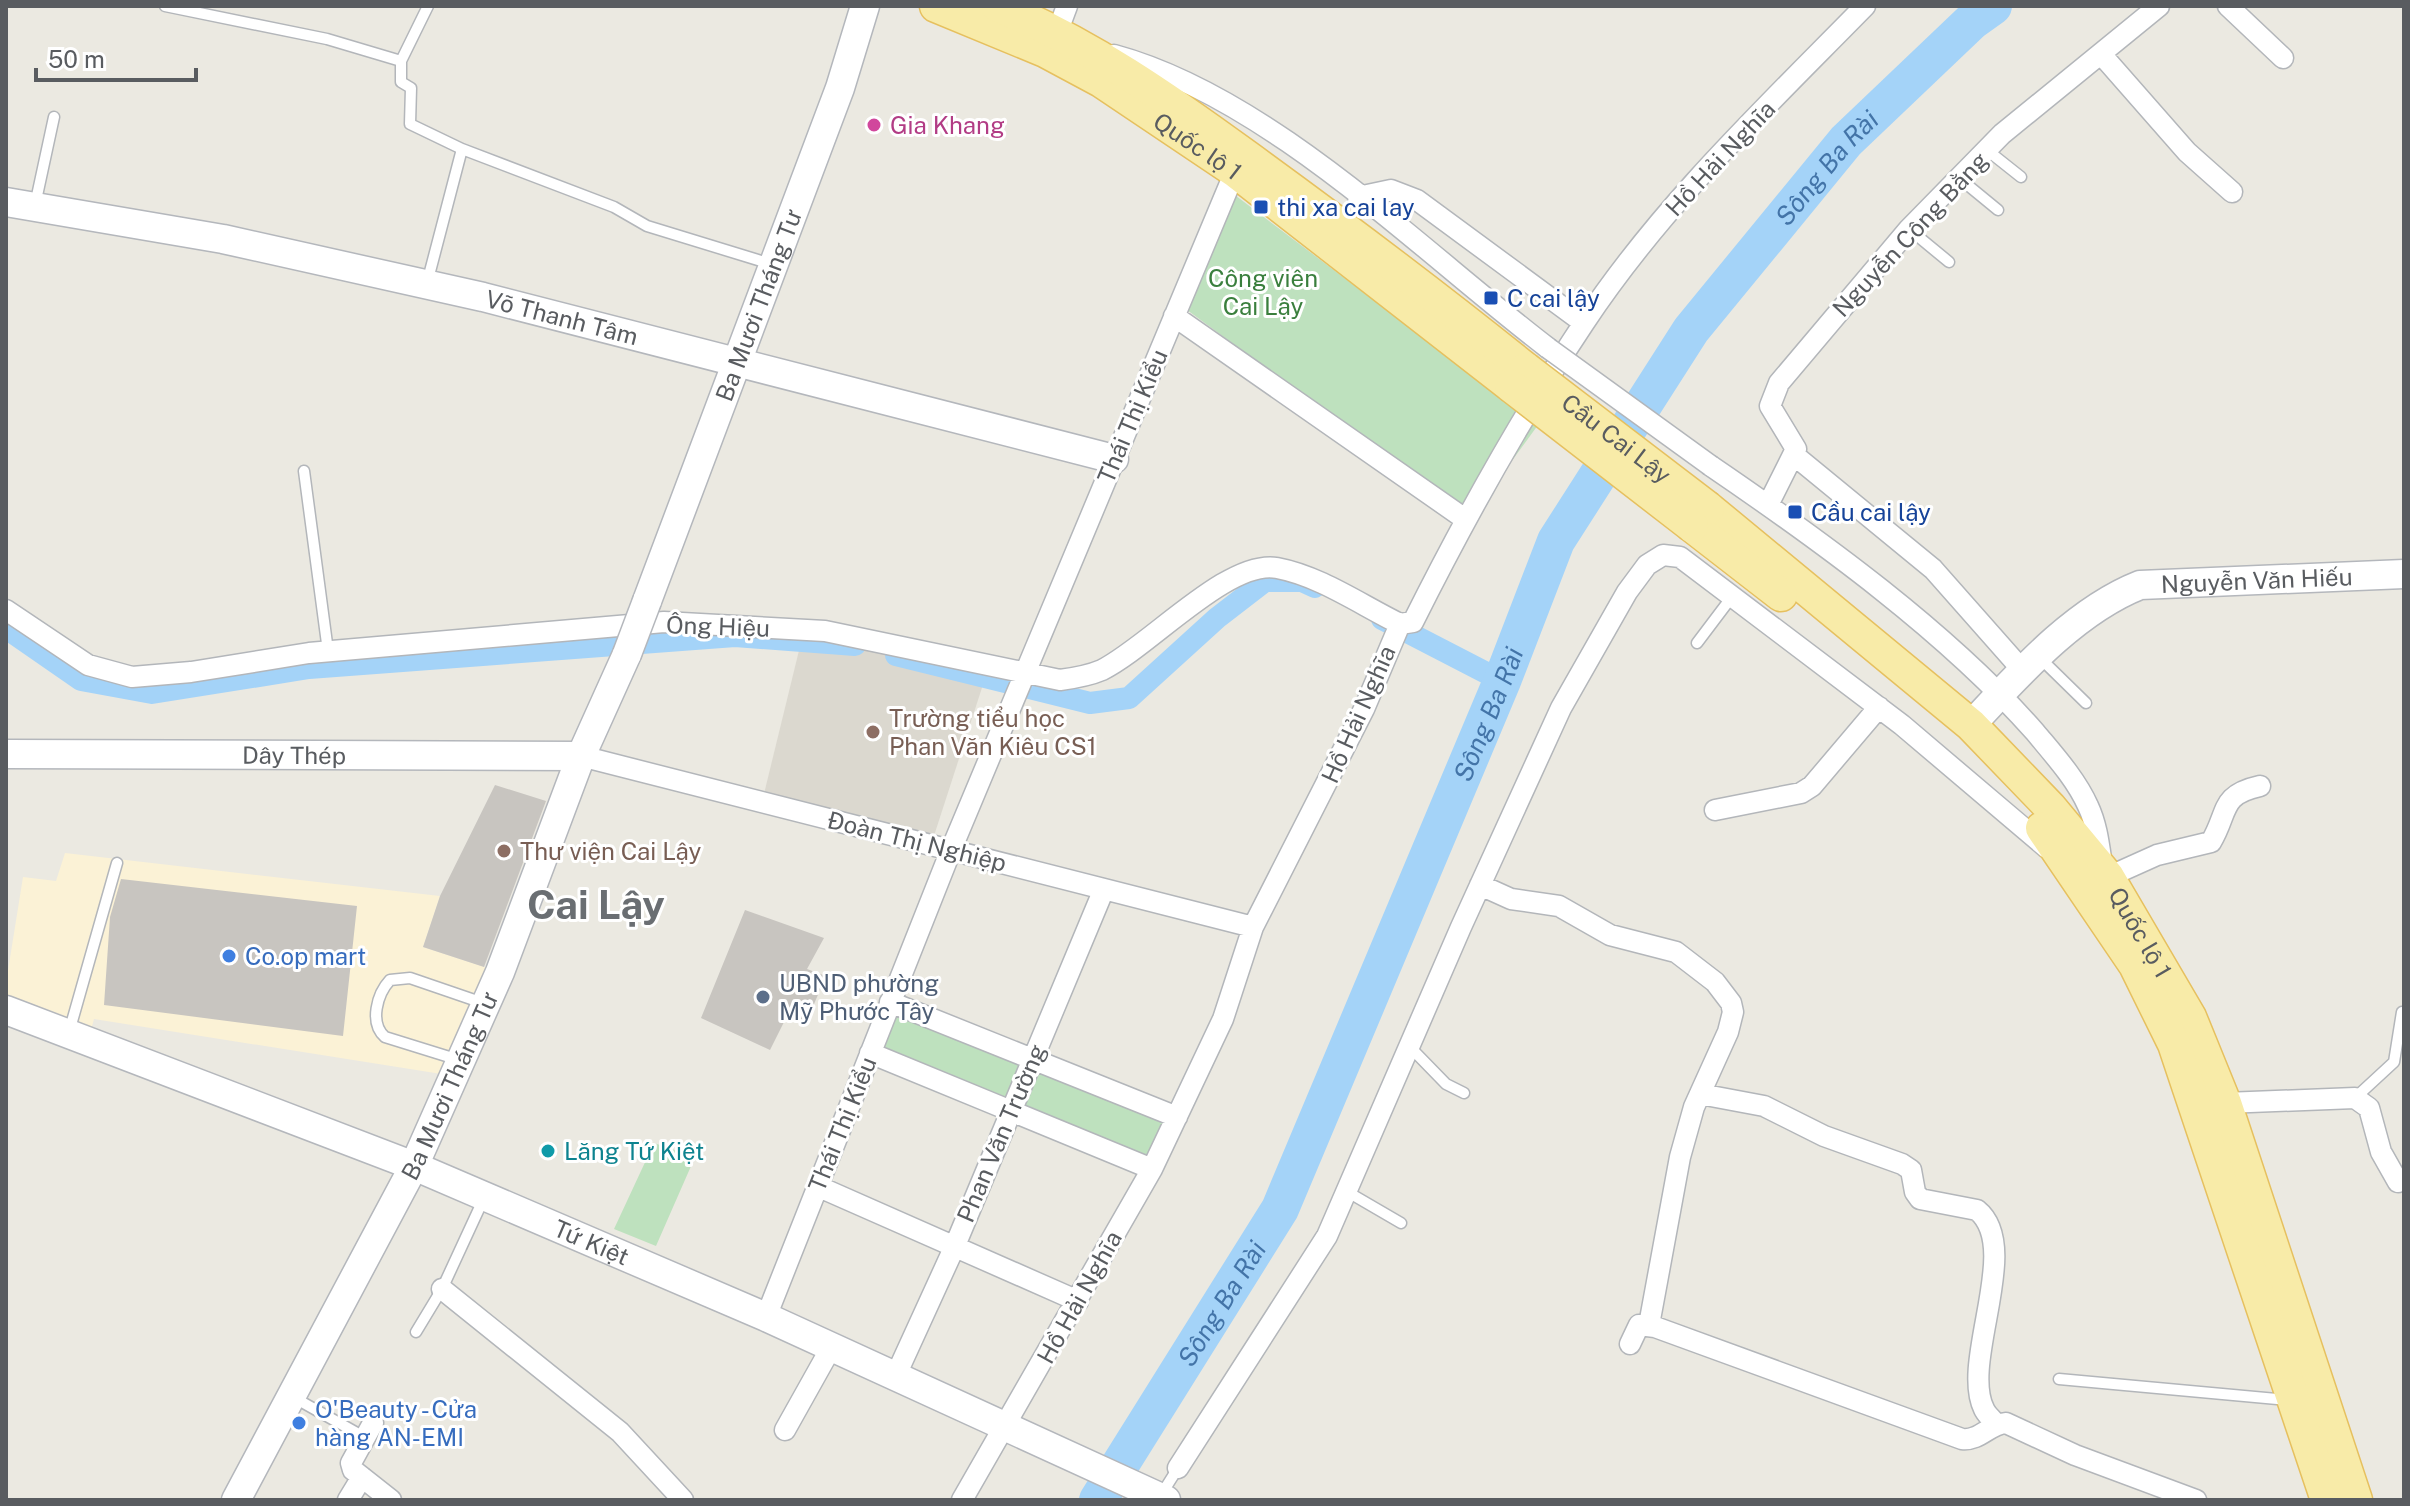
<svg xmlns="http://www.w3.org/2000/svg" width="2410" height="1506" font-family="'Public Sans',sans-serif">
  <rect width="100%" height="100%" fill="#ebe9e1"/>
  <!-- commercial -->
  <path fill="#fbf2d6" d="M65,853l375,43 -17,51 77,25 -46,104 -360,-57 -6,22 -82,-31v-27l17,-106 33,4z"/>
  <!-- education -->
  <path fill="#dbd8cf" d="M804,630l186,33 -59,182 -169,-43z"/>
  <!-- green -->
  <path fill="#bee1be" d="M1227,189l311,236 -68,93 -291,-214z
    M890,1002l287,115 -25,52 -282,-116z
    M654,1143l41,14 -39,89 -42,-17z"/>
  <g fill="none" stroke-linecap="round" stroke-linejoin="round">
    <!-- canal -->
    <path stroke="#a4d3f8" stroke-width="22" d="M1382,619l120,62
      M6,628l75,52 71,13 157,-25 426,-32 120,9
      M896,655l194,48 39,-5 88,-80 48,-37h37l13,6"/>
    <!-- river -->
    <path stroke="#a4d3f8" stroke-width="38" id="s1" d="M1098,1500l182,-291 222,-528 54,-140 135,-211 155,-189 126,-120 21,-15"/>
  </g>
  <!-- building -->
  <path fill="#c8c5c0" d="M495,785l51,16 -62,166 -61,-20 17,-51z
    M121,879l236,27 -14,130 -239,-31 6,-88z
    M745,910l79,28 -17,31 19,7 -21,49 -19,-7 -16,32 -69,-32z"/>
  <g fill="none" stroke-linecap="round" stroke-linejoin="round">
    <!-- lane casing -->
    <g stroke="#b3b6ba" stroke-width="13">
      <path id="lane" d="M165,6l162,33 74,22 27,-55
        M401,61v21l10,6 -1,36 52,25 -35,134
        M462,149l152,58 33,19 124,38
        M1987,150l34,27
        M1959,178l39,32
        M35,205l19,-88
        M1909,229l40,33
        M304,471l24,180
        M1697,643l34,-45
        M2040,658l46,45
        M69,1032l48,-169
        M1409,1046l37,38 18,9
        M459,1060l-74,-23c-16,-14 -8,-43 5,-57l20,-2 73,25
        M2355,1098l39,-36 8,-50
        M1346,1191l55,32
        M416,1332l26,-43 42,-91
        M2059,1379l229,21
        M293,1397l71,40
        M1161,1495l17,-27"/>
    </g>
    <!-- street casing -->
    <g stroke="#b3b6ba" stroke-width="23">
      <path id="street" d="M2228,6l55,52
        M1057,33l10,-27
        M2101,54l86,98 45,40
        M1114,55c155,42 307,196 434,293
        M1358,197l33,-7 26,10 167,123
        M1174,316l291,203
        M1794,455l139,114 91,103
        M1711,466c110,75 236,166 324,266 19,23 41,47 53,74 9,19 11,39 14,59
        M1768,505l28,-56 -26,-43 9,-23 130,-154 93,-95 157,-128
        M6,610l82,55 44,12 59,-5 118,-19 355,-31 161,9 235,49c15,-2 28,-4 42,-10 48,-24 126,-111 175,-102 43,8 84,37 123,56
        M1400,624l13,-2c51,-102 107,-203 171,-299 78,-118 183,-217 281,-317
        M581,756l672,171
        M1715,810l86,-17 11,-7 67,-79
        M2108,877l49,-22 54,-13c18,-30 8,-47 49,-56
        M1480,885l31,14 48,7 51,29 66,17 39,30 16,21 2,9 -5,20 -34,75 -14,50 -31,168
        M890,1002l287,115
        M870,1053l282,116
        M1700,1094l64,12 60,30 78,28 9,6 4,22 5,7 57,11c46,37 -17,151 7,199 2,5 8,10 11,14
        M2225,1103l130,-5 14,10 12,44 17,30
        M817,1186l261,115
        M442,1289l178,143 63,68
        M766,1317l185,-467 288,-688
        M1630,1344l9,-19 16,2 307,112c18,2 27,-15 44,-16l69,32 121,45
        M896,1375l58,-127 150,-359
        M373,1423l-22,40 2,7 38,30
        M785,1430l47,-84
        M1178,1468l149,-232 134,-309 100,-219 66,-116 20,-27 16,-10 17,2 222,168 145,123
        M348,1500l14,-23
        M962,1500l190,-331 71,-150 30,-92 111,-218 36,-85"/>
    </g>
    <!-- secondary casing -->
    <g stroke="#b4b7bc" stroke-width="31">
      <g id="secondary">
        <path id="s2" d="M6,202l217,37 260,58 631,162"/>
        <path id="s3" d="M647,601l193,-513 25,-82"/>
        <path id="s4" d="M1971,725c47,-50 103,-114 169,-140l264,-11"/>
        <path id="s5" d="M6,754l575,2"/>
        <path id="s6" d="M6,1010l408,156 352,151 400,183"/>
        <path id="s7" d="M236,1500l178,-334 86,-194 81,-216 46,-102"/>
      </g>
    </g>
    <!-- primary casing -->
    <g stroke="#e6c05f" stroke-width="35">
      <g id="primary">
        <path id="s8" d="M936,6l109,45 56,30 134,90 276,215"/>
        <path d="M998,6c90,37 170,93 248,150 95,69 188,139 280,213"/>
        <path id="s9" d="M1708,508l263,217 79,82 58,70 82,140 35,86 131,397"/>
        <path d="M1692,526l89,69"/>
        <path d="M2042,828l93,137 39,79 153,456"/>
      </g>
    </g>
    <!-- lane -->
    <use href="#lane" stroke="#fff" stroke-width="10"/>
    <!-- street -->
    <use href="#street" stroke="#fff" stroke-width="20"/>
    <!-- secondary -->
    <use href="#secondary" stroke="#fff" stroke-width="28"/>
    <!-- primary -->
    <use href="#primary" stroke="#f8eba8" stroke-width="32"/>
    <!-- street-bridge casing -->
    <g stroke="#b3b6ba" stroke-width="23" stroke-linecap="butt">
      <path id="street-bridge" d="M1548,348l163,118"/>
    </g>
    <!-- secondary-bridge casing -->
    <g stroke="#b4b7bc" stroke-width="31" stroke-linecap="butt">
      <path id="secondary-bridge" d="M627,654l20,-53"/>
    </g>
    <!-- primary-bridge casing -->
    <g stroke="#e6c05f" stroke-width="35" stroke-linecap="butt">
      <g id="primary-bridge">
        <path id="s10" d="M1526,369l182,139"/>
        <path d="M1511,386l181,140"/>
      </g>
    </g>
    <!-- street-bridge -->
    <use href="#street-bridge" stroke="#fff" stroke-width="20"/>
    <!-- secondary-bridge -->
    <use href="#secondary-bridge" stroke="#fff" stroke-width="28"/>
    <!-- primary-bridge -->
    <use href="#primary-bridge" stroke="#f8eba8" stroke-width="32"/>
  </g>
  <!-- markers -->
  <circle fill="#d1479c" stroke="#fff" stroke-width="3" cx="874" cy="125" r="8"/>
  <g fill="#1a4fb4" stroke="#fff" stroke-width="3">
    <rect x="1253" y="199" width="16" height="16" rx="4"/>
    <rect x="1483" y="290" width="16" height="16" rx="4"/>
    <rect x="1787" y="504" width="16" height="16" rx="4"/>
  </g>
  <g fill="#8d6e63" stroke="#fff" stroke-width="3">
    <circle cx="873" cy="732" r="8"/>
    <circle cx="504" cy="851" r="8"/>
  </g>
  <g fill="#3f7fe0" stroke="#fff" stroke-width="3">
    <circle cx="229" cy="956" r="8"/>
    <circle cx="299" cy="1423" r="8"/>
  </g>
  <circle fill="#5c6f8a" stroke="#fff" stroke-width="3" cx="763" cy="997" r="8"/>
  <circle fill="#0f9aa8" stroke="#fff" stroke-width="3" cx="548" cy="1151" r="8"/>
  <g text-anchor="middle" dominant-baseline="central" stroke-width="6" stroke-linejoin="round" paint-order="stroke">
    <!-- hotel labels -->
    <g font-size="24" fill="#b23c85" stroke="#fff" text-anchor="start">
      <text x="890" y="125">Gia Khang</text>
    </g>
    <!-- street labels -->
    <g font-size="24" fill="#595c60" stroke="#fff">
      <text stroke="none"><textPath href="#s8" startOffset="298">Quốc lộ 1</textPath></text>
      <text transform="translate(1720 158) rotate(-47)">Hồ Hải Nghĩa</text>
      <text transform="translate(1910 234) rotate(-47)">Nguyễn Công Bằng</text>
      <text stroke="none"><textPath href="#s3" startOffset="316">Ba Mươi Tháng Tư</textPath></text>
      <text stroke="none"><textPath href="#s2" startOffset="568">Võ Thanh Tâm</textPath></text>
      <text transform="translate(1132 416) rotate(-67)">Thái Thị Kiểu</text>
      <text stroke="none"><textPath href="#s10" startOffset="114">Cầu Cai Lậy</textPath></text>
      <text stroke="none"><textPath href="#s4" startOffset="338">Nguyễn Văn Hiếu</textPath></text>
      <text transform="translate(718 626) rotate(2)">Ông Hiệu</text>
      <text transform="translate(1358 714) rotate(-66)">Hồ Hải Nghĩa</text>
      <text stroke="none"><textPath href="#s5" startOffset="288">Dây Thép</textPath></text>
      <text transform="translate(917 841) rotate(14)">Đoàn Thị Nghiệp</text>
      <text stroke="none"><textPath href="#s9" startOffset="610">Quốc lộ 1</textPath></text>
      <text stroke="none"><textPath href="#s7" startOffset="466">Ba Mươi Tháng Tư</textPath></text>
      <text transform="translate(842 1124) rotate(-68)">Thái Thị Kiểu</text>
      <text transform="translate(1001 1133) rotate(-67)">Phan Văn Trường</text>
      <text stroke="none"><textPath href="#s6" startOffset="630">Tứ Kiệt</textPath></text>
      <text transform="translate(1079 1297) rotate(-61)">Hồ Hải Nghĩa</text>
    </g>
    <!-- transit labels -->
    <g font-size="24" fill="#164399" stroke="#fff" text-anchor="start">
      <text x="1277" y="207">thi xa cai lay</text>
      <text x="1507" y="298">C cai lậy</text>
      <text x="1811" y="512">Cầu cai lậy</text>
    </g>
    <!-- park labels -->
    <g font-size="24" fill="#3a7f3d" stroke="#fff">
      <text x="1263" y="278">Công viên<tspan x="1263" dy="28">Cai Lậy</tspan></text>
    </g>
    <!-- education labels -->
    <g font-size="24" fill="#785e54" stroke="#fff" text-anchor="start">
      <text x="889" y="718">Trường tiểu học<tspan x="889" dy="28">Phan Văn Kiêu CS1</tspan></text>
      <text x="520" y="851">Thư viện Cai Lậy</text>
    </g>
    <!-- shop labels -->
    <g font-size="24" fill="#366cbe" stroke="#fff" text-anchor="start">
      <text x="245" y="956">Co.op mart</text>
      <text x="315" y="1409">O'Beauty - Cửa<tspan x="315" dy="28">hàng AN-EMI</tspan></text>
    </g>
    <!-- service labels -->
    <g font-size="24" fill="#4e5e75" stroke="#fff" text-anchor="start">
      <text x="779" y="983">UBND phường<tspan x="779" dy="28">Mỹ Phước Tây</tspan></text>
    </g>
    <!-- culture labels -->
    <g font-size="24" fill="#0d838f" stroke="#fff" text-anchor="start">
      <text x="564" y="1151">Lăng Tứ Kiệt</text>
    </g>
    <!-- water labels -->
    <g font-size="26" font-style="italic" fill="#4374a8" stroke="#fff">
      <text stroke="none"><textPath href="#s1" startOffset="1528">Sông Ba Rài</textPath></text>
      <text stroke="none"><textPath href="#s1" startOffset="880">Sông Ba Rài</textPath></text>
      <text stroke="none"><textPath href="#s1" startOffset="232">Sông Ba Rài</textPath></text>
    </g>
    <!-- town labels -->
    <g font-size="40" font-weight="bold" fill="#6a6e72" stroke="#fff">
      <text x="596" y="904">Cai Lậy</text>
    </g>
  </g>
  <!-- border -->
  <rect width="2410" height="1506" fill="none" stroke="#595c60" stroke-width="16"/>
  <!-- scale -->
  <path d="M36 68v12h160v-12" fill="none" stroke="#595c60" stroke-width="4"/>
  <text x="48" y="68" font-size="24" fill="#595c60" stroke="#ffffff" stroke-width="6" paint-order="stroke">50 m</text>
</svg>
